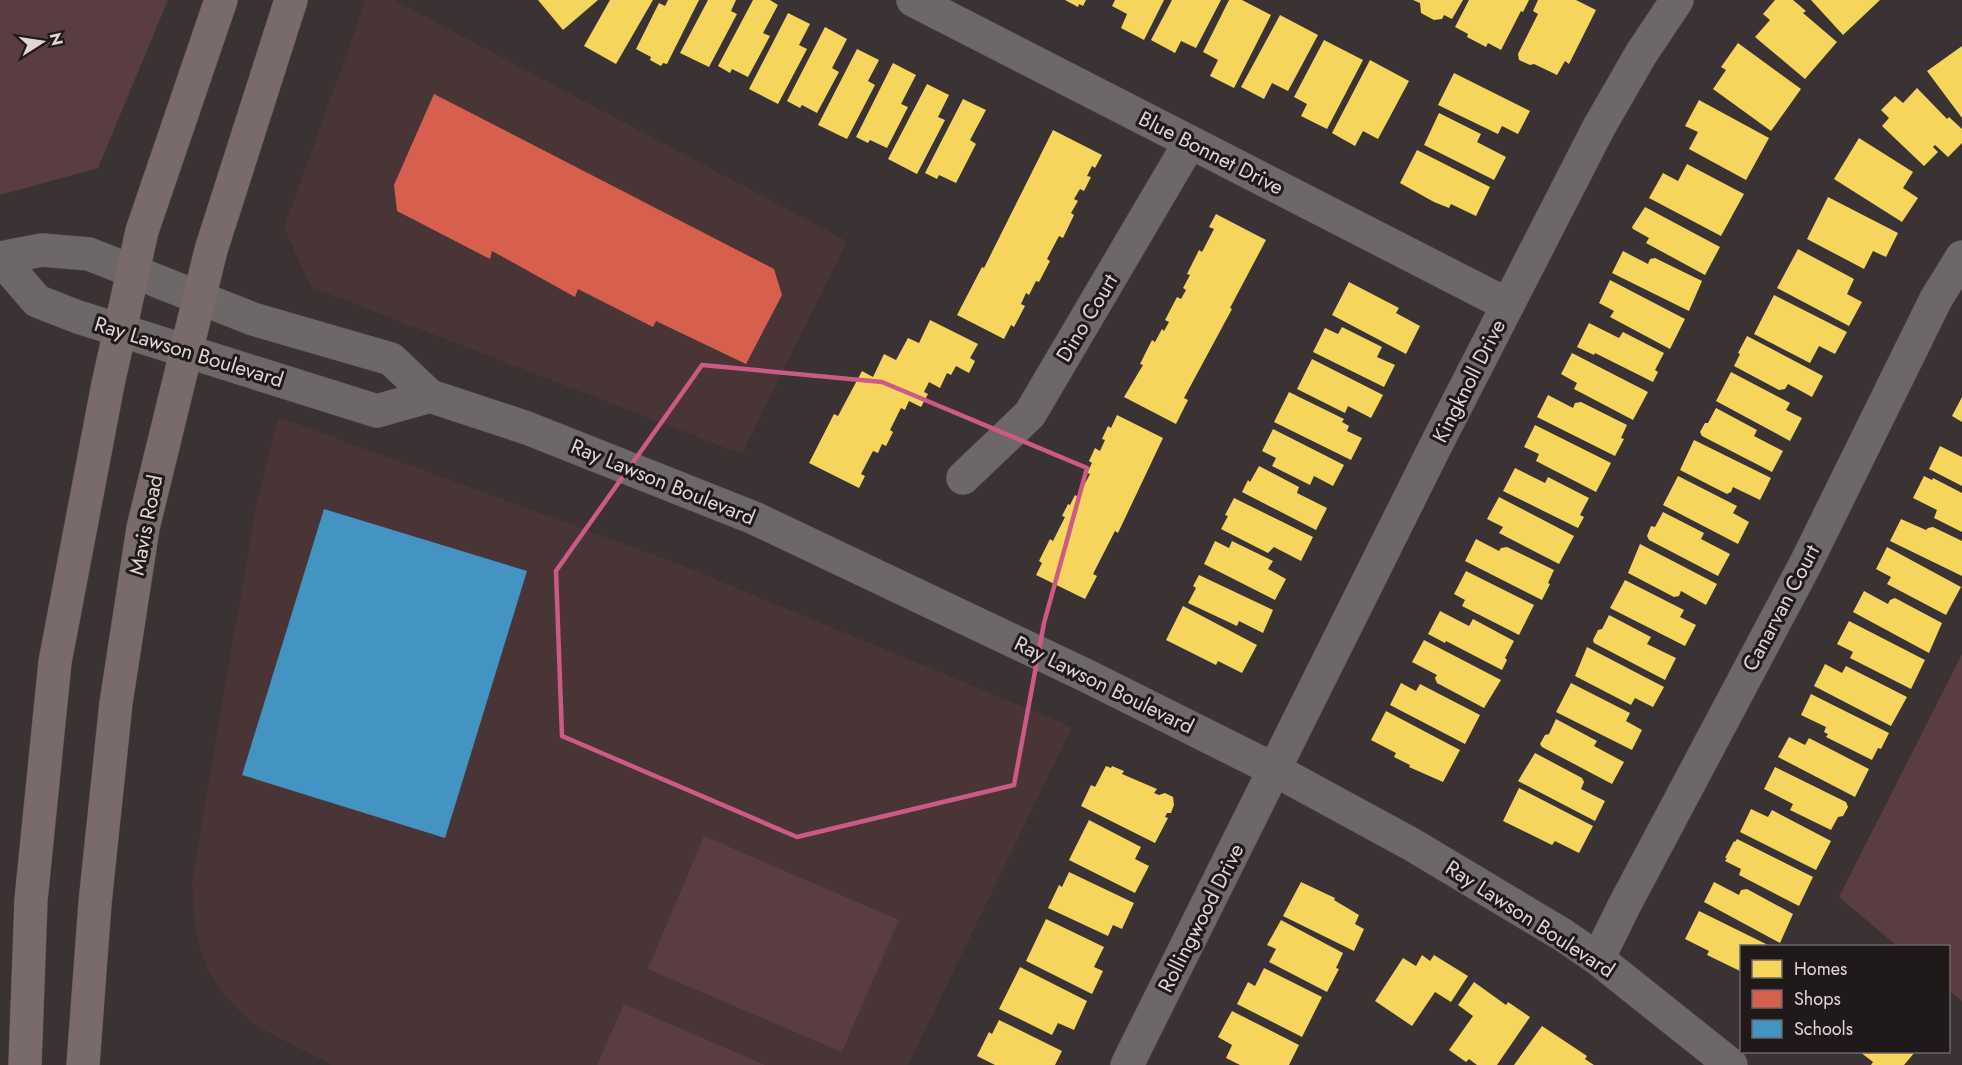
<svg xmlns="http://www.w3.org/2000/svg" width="1962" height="1065" font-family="Jost,sans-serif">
  <rect width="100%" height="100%" fill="#3a3233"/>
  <!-- built -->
  <path fill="#4a3536" d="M366,0h28l453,241 -105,213 -431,-167 -27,-59z
    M278,417l398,146 396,164 -164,338h-576l-61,-31 -19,-12 -17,-15 -15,-17 -12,-20 -8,-21 -5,-22 -3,-46 64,-375z"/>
  <!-- green -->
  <path fill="#593d41" d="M0,0h168l-70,168 -98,27z
    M1962,654v347l-13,-11 -1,-44h-51l-58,-49z
    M704,836l195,84 -57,132 -194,-83z
    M624,1004l141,61h-168z"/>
  <!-- homes -->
  <path fill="#f6d55c" d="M538,0h60l-35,30z
    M610,0h43l-37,64 -32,-18z
    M668,0h31l-32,64 -4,-1 -2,3 -11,-6 1,-3 -15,-8 23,-46 6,3z
    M708,0h28l-5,11 6,3 -28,53 -29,-14z
    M753,0h17l8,5 -15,28 7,3 -22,41 -16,-8 -2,4 -12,-7z
    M1065,0h21l-3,6 -4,-2 -1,3z
    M1115,0h49l-20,40 -23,-12 6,-14 -15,-8z
    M1172,0h49l-25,48 -15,-7 -6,12 -24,-13z
    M1229,0h13l29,15 -37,73 -24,-12 8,-16 -15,-8z
    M1413,0h50l-11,19 -8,-4 -2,4 -8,1 -13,-7 -1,-10z
    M1469,0h60l-6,12 -2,-1 -20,39 -13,-7 -2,4 -19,-10 1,-3 -13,-7z
    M1538,0h38l20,10 -27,54 -4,-3 -8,14 -23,-11 -4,1 -11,-5 -1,-6 20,-40 -5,-3z
    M1775,0h18l13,11 -3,2 34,29 -32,37 -50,-42 15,-17 -7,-6z
    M1811,0h69l-37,35z
    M788,13l22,11 -11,21 8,4 -29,55 -29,-15z
    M1280,15l38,20 -30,56 -16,-8 -8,16 -23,-12z
    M825,27l22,12 -15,29 7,4 -22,41 -15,-8 -2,3 -13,-7z
    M1324,40l39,20 -36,69 -26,-13 6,-12 -13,-7z
    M1738,43l63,46 -30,42 -58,-42 13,-19 -5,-3z
    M1962,46v72l-35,-47z
    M857,49l22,11 -11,21 7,4 -28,54 -29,-14z
    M1370,60l39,21 -31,58 -15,-8 -8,15 -23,-13z
    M893,63l23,12 -15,29 7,3 -21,41 -17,-8 -2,3 -12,-6z
    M1454,73l76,38 -12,23 -16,-8 -4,8 -60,-29z
    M927,84l22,11 -11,22 7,3 -28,54 -29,-15z
    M1917,88l30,31 2,-2 13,12v14l-14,14 -13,-12 -2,2 5,5 -14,14 -42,-40 7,-8 -8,-8 14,-14 8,7z
    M963,99l23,11 -16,30 6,4 -20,39 -17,-8 -2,4 -12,-6z
    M1699,100l70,38 -23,42 -57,-31 9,-17 -13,-6z
    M1439,113l42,21 -4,8 29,15 -12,23 -70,-35z
    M1053,130l49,25 -7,13 -3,-2 -5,10 4,1 -7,14 -4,-2 -6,10 4,2 -7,12 3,2 -11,23 -4,-2 -12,23 3,2 -11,21 -3,-1 -7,14 -3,-2 -5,11 4,2 -11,21 -3,-2 -7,14 -47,-24 25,-48 2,1z
    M1859,138l54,34 -10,16 15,10 -16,24 -68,-43z
    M1417,150l73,37 -14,29 -25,-12 -2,4 -15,-6 -34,-19z
    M1687,164l57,30 -23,42 -72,-38 14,-25 15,8z
    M1828,197l70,36 -12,24 -13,-6 -9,18 -57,-30z
    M1645,207l75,40 -15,28 -59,-32 3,-5 -16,-9 -1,-2z
    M1216,214l50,26 -36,68 2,1 -48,89 4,2 -12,24 -52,-27 19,-32 -3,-1 12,-24 3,2 7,-13 2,2 5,-9 -4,-2 12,-23 4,2 5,-9 -3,-2 7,-13 -3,-1 12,-24 3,2 12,-23 -5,-2z
    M1798,249l56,30 -7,15 15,8 -13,24 -72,-38z
    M1623,251l25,13 2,-5 5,-1 47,23 -13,30 -77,-38z
    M1610,280l75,39 -15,30 -60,-32 4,-6 -15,-8z
    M1349,282l50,26 -3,5 24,13 -14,28 -74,-39z
    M1774,295l73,37 -12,22 -16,-8 -9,17 -56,-29z
    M930,320l48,24 -8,14 5,3 -6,12 -13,-7 -5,9 -4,-2 -7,15 -11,-6 -5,10 4,2 -7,13 -12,-6 -4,9 -4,-2 -11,22 3,2 -7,14 -4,-2 -4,9 -5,-2 -12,23 4,2 -6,12 -50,-25 25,-49 4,2 24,-45 11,6 11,-23 12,6 12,-22 11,5z
    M1589,323l30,15 4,-6 41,21 -9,17 3,2 -5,10 -58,-29 -1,2 -17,-8z
    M1342,327l40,20 -5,10 18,8 -11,22 -71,-35 12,-24 13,6z
    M1747,336l76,40 -11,21 -24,-13 -3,5 -6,1 -45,-24 6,-12 -2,-1z
    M1572,353l76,39 -15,28 -59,-31 3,-6 -16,-9z
    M1312,359l71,36 -12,23 -23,-12 -3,7 -48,-24z
    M1731,372l59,31 -4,7 16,8 -12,23 -74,-40z
    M1289,392l55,27 -2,3 7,4 -2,5 15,7 -11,22 -77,-38z
    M1548,395l25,13 2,-5 6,-1 46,23 -6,13 3,1 -9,17 -78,-39z
    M1962,397v25l-10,-6z
    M1716,408l41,22 -3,6 29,15 -11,21 -70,-36 -2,-4 5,-9h3z
    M1117,415l46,23 -45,95 -3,-2 -22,43 4,2 -12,23 -49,-24 6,-12 -3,-2 11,-22 3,2 12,-24 -3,-1 6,-12 2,1 5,-10 3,2 12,-23 -3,-1 5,-10 -3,-2 6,-13 5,3 5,-11 -3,-1 6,-13 3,2z
    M1535,425l76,38 -15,29 -60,-31 3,-7 -15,-7z
    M1273,429l71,36 -11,21 -19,-10 -4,9 -38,-19 4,-8 -14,-7z
    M1694,440l77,38 -11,22 -27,-13 -2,5 -4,2 -47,-24z
    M1940,446l22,11v29l-33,-17z
    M1259,466l40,21 -2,6 30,15 -11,22 -74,-38 6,-12 2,2z
    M1515,468l30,15 3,-6 41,21 -9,17 4,2 -6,11 -75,-37z
    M1678,476l59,30 -4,7 16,9 -11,22 -75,-39z
    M1924,476l8,4 1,-2 29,15v39l-28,-14 3,-8 -24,-12z
    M1499,497l75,39 -15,28 -60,-31 4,-6 -16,-8z
    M1234,498l79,39 -12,24 -27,-14 -6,6 -47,-24 7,-13 -3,-1z
    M1663,512l41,21 -3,6 29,15 -12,22 -69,-36 -2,-4 4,-10 4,1z
    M1901,519l25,11 2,-2 5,-1 29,14v35l-72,-35z
    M1476,539l23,12 2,-3 6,-1 47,23 -6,13 2,1 -8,16 -77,-39z
    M1215,541l14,7 3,-7 41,20 -5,8 18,10 -11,21 -71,-36z
    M1640,544l77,40 -11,21 -25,-14 -2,5 -5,1 -46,-24z
    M1887,547l74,40 -15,28 -59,-31 4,-7 -15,-8z
    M1466,571l68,34 -15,30 -57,-29 3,-6 -11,-6z
    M1199,575l74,35 -10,23 -24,-12 -2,5 -49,-23 8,-15 -3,-2z
    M1625,580l59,30 -4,7 16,8 -11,21 -75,-38z
    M1864,591l24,13 2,-4 5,-2 47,25 -13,30 -76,-41z
    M1183,606l74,39 -15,28 -24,-12 -2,4 -50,-25z
    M1440,611l29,15 4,-7 41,22 -9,17 2,2 -5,10 -56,-29 -1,2 -17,-9z
    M1609,615l42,22 -4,7 29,14 -11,22 -71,-37 -1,-3 5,-10 4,-1z
    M1849,621l76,39 -14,29 -61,-31 3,-6 -16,-8z
    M1424,640l77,40 -17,28 -47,-25 -2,-5 2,-3 -25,-13z
    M1587,647l77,40 -11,20 -18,-9 -4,7 -56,-29z
    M1825,664l17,9 4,-7 61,31 -16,29 -77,-40z
    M1401,683l15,8 4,-7 60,31 -15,29 -75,-39z
    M1571,683l59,30 -4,8 16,9 -10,20 -76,-38z
    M1811,694l78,39 -8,16 -3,-1 -6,12 -46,-23 2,-3 -4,-2 2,-5 -25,-12z
    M1386,711l74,39 -17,32 -34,-15 1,-2 -16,-8 2,-4 -25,-13z
    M1556,719l41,22 -3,5 30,16 -12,22 -70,-37 -2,-3 5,-9 4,-1z
    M1789,737l16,8 4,-7 60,31 -14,28 -77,-40z
    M1535,753l47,25 2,4 -3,7 24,12 -10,20 -77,-40z
    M1106,766l5,2 1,-2 12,5 -2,3 35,15 -3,4 5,2 6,-2 8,4 1,8 -3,8h-4l-2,4 3,1 -13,25 -74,-37 10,-21 4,2z
    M1775,767l71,35 2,5 -5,9 -5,1 -7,13 -41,-20 3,-6 -29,-15z
    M1519,788l74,38 -14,27 -24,-12 -3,4 -49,-24z
    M1751,809l17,8 4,-7 59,31 -15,29 -76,-38z
    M1089,820l52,27 -6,12 14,7 -14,27 -66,-33z
    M1737,839l76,38 -14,29 -60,-31 2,-6 -16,-8 2,-3h-2l9,-17 1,1z
    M1069,872l65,31 -12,26 -9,-4 -5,11 -60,-28 11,-23 3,2z
    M1301,882l34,16 -1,2 25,15 -4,9 9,5 -10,22 -71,-35z
    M1714,882l25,13 2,-5 6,-1 46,25 -13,29 -76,-41z
    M1699,911l71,35h-28v26l-35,-17 2,-4 -24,-12z
    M1046,919l58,28 -10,20 9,4 -11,23 -66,-33z
    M1281,920l62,33 -7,15 3,1 -12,23 -58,-30 7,-13 -9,-4z
    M1422,955l8,6 4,-6 34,21 -17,26 -16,-10 -23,34 -37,-25 28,-43 13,8z
    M1020,967l67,34 -13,29 -16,-7 -6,12 -53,-26z
    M1264,968l58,29 -20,40 -65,-33 11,-22 7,4z
    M1474,982l32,23 2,-3 22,15 -33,48h-20l-8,-6 -3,3 -17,-12 24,-34 -15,-11z
    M1232,1011l67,34 -10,20h-49l-14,-7 6,-13 -14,-8z
    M999,1020l63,31 -7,14h-60l-18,-9 12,-24 3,2z
    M1542,1026l45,30 -2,3 9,6h-80z
    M1860,1052h55l-11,13h-33l2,-3z"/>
  <!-- shops -->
  <path fill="#d6604d" d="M434,94l340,175 8,26 -36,69 -90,-43 -3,6 -75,-38 -3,8 -83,-46 -2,8 -93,-48 -3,-26z"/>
  <!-- schools -->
  <path fill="#4393c3" d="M324,509l203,62 -82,267 -203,-63z"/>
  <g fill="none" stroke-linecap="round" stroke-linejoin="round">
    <!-- minor casing -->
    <g stroke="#564f50" stroke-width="34">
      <path id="minor" d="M913,0l595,305
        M0,258l42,-8 47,4 164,65 138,40 39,37 97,32 227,90 331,157 190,95 136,74 152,91 35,24 133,106
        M0,258l37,43 41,16 299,94 53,-15
        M963,478l67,-64 160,-272
        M1598,959l26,-53 182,-343 130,-264 26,-42
        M1127,1065l309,-620 163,-318 42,-73 36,-54"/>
    </g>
    <!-- major casing -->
    <g stroke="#564f50" stroke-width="34">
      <path id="major" d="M25,1065l6,-165 24,-238 53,-278 34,-153 79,-231
        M83,1065l12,-162 21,-200 27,-175 68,-278 80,-250"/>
    </g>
    <!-- minor -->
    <use href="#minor" stroke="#6d6768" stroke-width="33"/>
    <!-- major -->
    <use href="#major" stroke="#796a6c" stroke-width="33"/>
  </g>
  <!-- marked area -->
  <path fill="none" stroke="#cc5a86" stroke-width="4.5" stroke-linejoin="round" d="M702,365l180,17 205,86 -43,155 -30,162 -217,52 -235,-101 -6,-165z"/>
  <g text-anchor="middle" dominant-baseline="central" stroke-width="6" stroke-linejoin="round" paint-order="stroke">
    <!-- street labels -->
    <g font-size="21" fill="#e0d5d6" stroke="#201919">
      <text transform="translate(1211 153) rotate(27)">Blue Bonnet Drive</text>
      <text transform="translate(1087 318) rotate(-59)">Dino Court</text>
      <text transform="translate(189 352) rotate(17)">Ray Lawson Boulevard</text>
      <text transform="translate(1469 381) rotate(-63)">Kingknoll Drive</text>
      <text transform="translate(663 482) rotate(22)">Ray Lawson Boulevard</text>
      <text transform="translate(146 525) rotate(-79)">Mavis Road</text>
      <text transform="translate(1781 608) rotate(-62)">Canarvan Court</text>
      <text transform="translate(1104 685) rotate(26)">Ray Lawson Boulevard</text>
      <text transform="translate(1201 918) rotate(-63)">Rollingwood Drive</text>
      <text transform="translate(1530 919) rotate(33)">Ray Lawson Boulevard</text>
    </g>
  </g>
  <!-- legend -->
  <rect x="1740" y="945" width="210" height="108" fill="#201919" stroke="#6d6465" stroke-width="1.5"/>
  <rect x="1752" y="960" width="30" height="18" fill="#f6d55c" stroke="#6d6465" stroke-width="1.5"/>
  <text x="1794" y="975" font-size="18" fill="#e0d5d6">Homes</text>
  <rect x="1752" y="990" width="30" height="18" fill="#d6604d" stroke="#6d6465" stroke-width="1.5"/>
  <text x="1794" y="1005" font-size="18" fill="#e0d5d6">Shops</text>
  <rect x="1752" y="1020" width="30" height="18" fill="#4393c3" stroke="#6d6465" stroke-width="1.5"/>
  <text x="1794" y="1035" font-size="18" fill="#e0d5d6">Schools</text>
  <!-- north arrow -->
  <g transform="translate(42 42) rotate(78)" stroke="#201919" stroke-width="4.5" paint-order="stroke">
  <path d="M0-4.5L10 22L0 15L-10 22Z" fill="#e0d5d6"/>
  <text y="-9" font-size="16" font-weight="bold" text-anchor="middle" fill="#e0d5d6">N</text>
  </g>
</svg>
